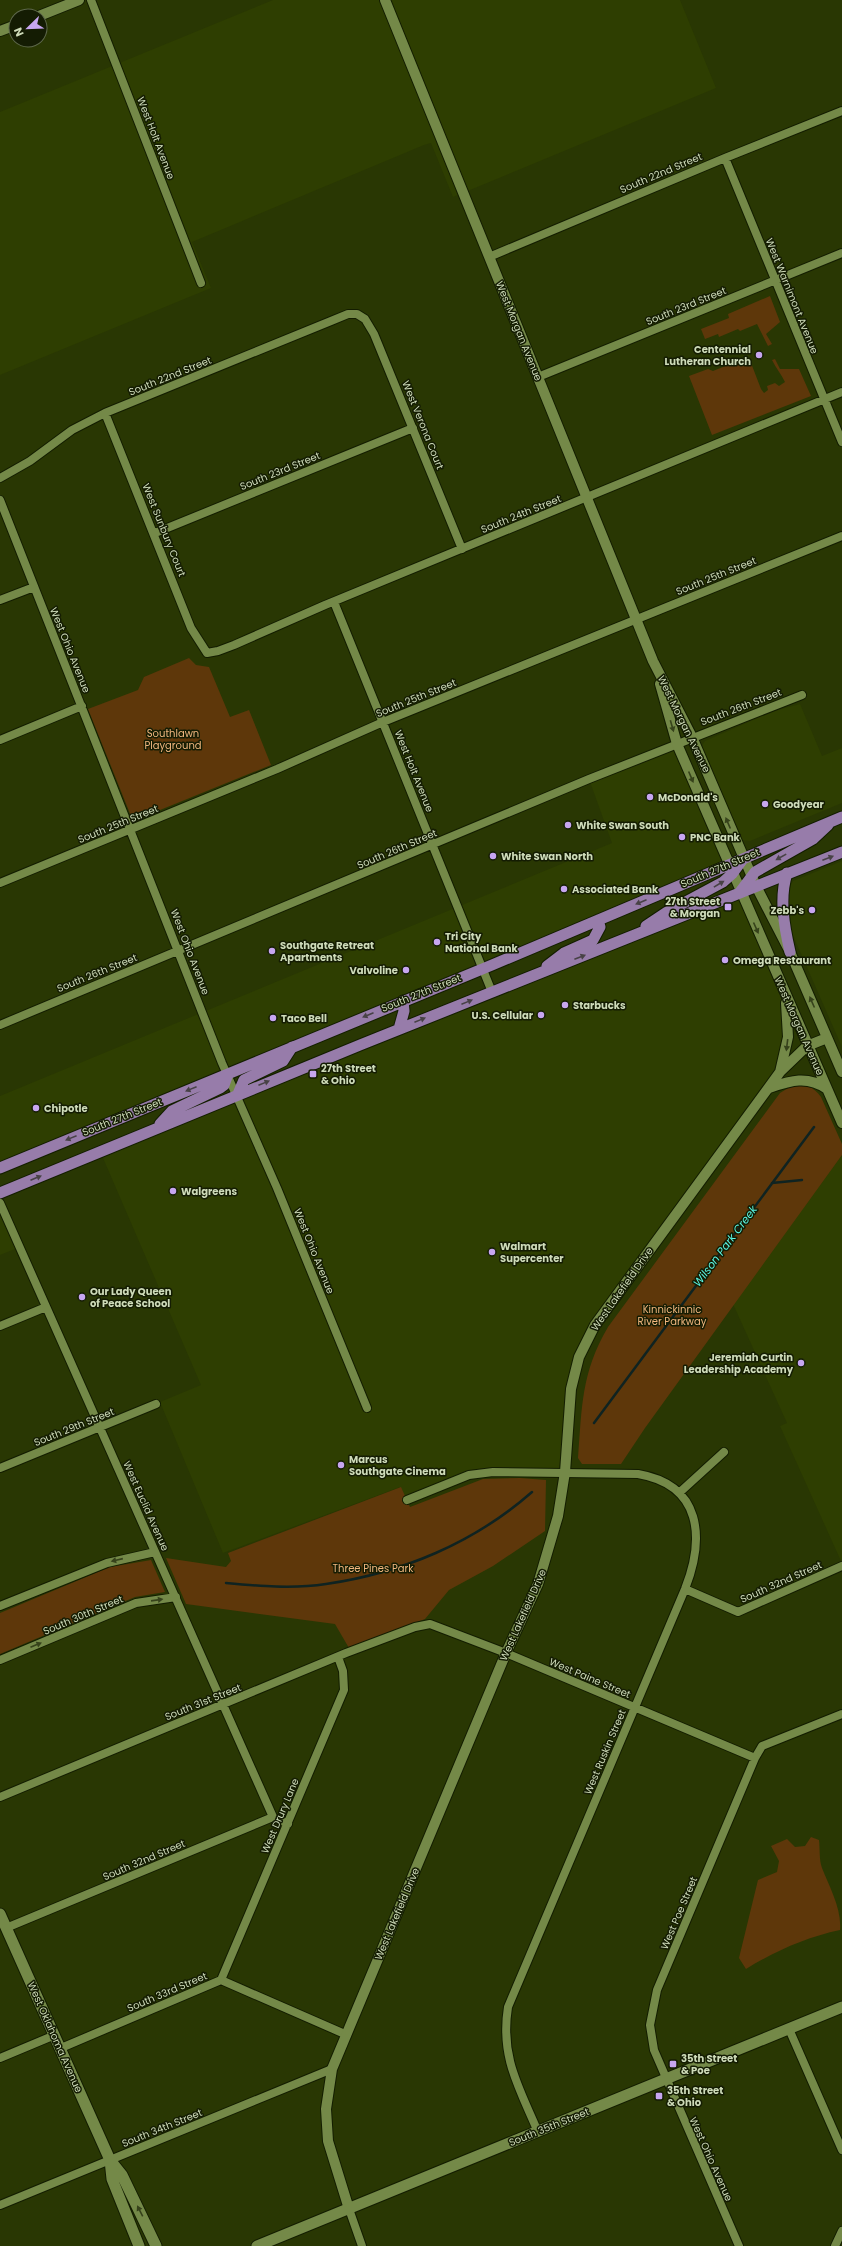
<svg xmlns="http://www.w3.org/2000/svg" width="842" height="2246" font-family="Poppins,sans-serif">
  <rect width="100%" height="100%" fill="#293703"/>
  <!-- built -->
  <path fill="#2e3e01" d="M273,0h407l36,88 -263,109 -22,-54 -7,2 -232,97 19,46 -211,87v-263z
    M800,704l22,52 20,-8v55l-92,38 -8,-1 -39,-90v-6l2,-3 69,-30z
    M677,744l52,121 -729,303v-72l612,-253 -23,-64z
    M842,861v186l-51,-116 -4,-39 6,-11z
    M740,892l45,100 2,26 -7,54 -85,116 -116,169 -14,115 -96,3 -62,25 -7,-13 -177,66 -63,-151 41,-17 -101,-234z
    M842,1155v405l-1,1 -61,-135 7,-3 -54,-119z
    M0,1203l20,44 -20,8z"/>
  <!-- green -->
  <path fill="#5e370a" d="M770,296l10,26 -14,12 6,10 -4,2 -11,-22 -17,7 -2,-2 -19,8 -1,-3 -13,5 -4,-10 28,-11 -1,-4z
    M775,359l5,10h19l12,27 -99,39 -23,-59 19,-7 5,2 27,-11 6,6 5,-3 10,26 3,4 4,-3 -1,-4 8,-3 4,3 6,-4c-4,-8 -9,-14 -13,-22z
    M189,658l7,7 13,2 21,50 19,-7 22,55 -138,56 -45,-112 50,-19 6,-13z
    M793,1085c13,0 20,1 28,12l21,47v11l-197,273 -24,36h-39l-4,-6c4,-51 3,-85 30,-131l172,-234z
    M520,1478l26,2 -1,51 -52,35 -44,24 -24,29 -76,29 -14,-24 -149,-20 -20,-46 60,9 5,-6 -3,-8 173,-66 9,20 73,-28z
    M151,1560l14,32 -30,5 -135,57v-41l110,-46z
    M811,1837l8,3c1,8 0,20 3,28 7,18 20,41 18,62 -33,7 -65,21 -94,39l-7,-11 19,-78 19,-8 2,-11 -8,-15 16,-7 8,8 10,-1z"/>
  <g fill="none" stroke-linecap="round" stroke-linejoin="round">
    <!-- stream -->
    <path stroke="#0f2321" stroke-width="2.5" d="M772,1183l30,-3
      M594,1423l220,-296
      M226,1583c33,3 67,6 100,1 76,-11 148,-41 206,-92"/>
    <!-- minor casing -->
    <g stroke="#131d00" stroke-width="10">
      <path id="minor" d="M91,0l110,283
        M725,158l117,284
        M489,257l236,-99 117,-47
        M538,377l304,-124
        M105,413l86,215 16,25 11,-2 16,-6 91,-40 517,-213
        M0,478l30,-17 42,-31 33,-17 226,-92 17,-7h9l8,5 9,15 88,215
        M0,500l222,563 55,125 90,220
        M155,533l258,-105
        M0,600l34,-13
        M334,602l158,390
        M0,740l82,-34
        M0,883l277,-114 106,-47 459,-186
        M0,1025l589,-246 213,-84
        M0,1203l273,614
        M0,1326l46,-19
        M0,1468l156,-64
        M679,1493l45,-41
        M407,1500l62,-25 24,-3 145,2c64,11 67,64 47,115l-177,418c-8,50 11,80 30,125
        M685,1589l53,23 104,-46
        M0,1606l107,-43 48,-11
        M0,1660l136,-57 40,-6
        M0,1797l346,-144 69,-26 15,-3 76,29 249,105
        M6,1928l267,-111 15,7
        M221,1980l123,-290 -1,-19 -5,-14
        M789,2029l53,121
        M61,2048l160,-68 126,55
        M0,2058l55,-23
        M0,2205l332,-136
        M349,2209l13,37
        M739,2246l-85,-196 -4,-25 7,-35 98,-232 7,-12 80,-32
        M835,2246l7,-15"/>
    </g>
    <!-- tertiary casing -->
    <g stroke="#131d00" stroke-width="12">
      <path id="tertiary" d="M385,0l268,661 39,76 64,149 34,66 52,120
        M39,16l40,-16
        M0,31l16,-6
        M660,684l17,60 165,379
        M780,1072l8,-35 -2,-34
        M769,1088c21,-7 38,-13 58,1
        M349,2209l-21,-68 -2,-32 6,-40 174,-416 32,-69 20,-68 7,-44 6,-83 8,-32 16,-32 185,-253 27,-26 20,-8"/>
    </g>
    <!-- secondary casing -->
    <g stroke="#131d00" stroke-width="13">
      <path id="secondary" d="M0,1914l110,246 12,15 34,71
        M110,2160l2,19 27,67
        M257,2246l585,-239"/>
    </g>
    <!-- primary casing -->
    <g stroke="#131d00" stroke-width="13">
      <path id="primary" d="M787,873c-8,25 -3,53 3,79
        M740,892l15,-20 58,-33 15,-14
        M646,926l21,-14 56,-30 9,-8 11,-15
        M547,966l17,-13 29,-13 7,-13 -2,-7
        M399,1029l5,-18 -1,-10
        M238,1094l6,-14 39,-19 9,-14
        M160,1124l12,-13 48,-23 4,-3 4,-11
        M0,1168l492,-203 350,-148
        M0,1193l360,-148 482,-193"/>
    </g>
    <!-- minor -->
    <use href="#minor" stroke="#748948" stroke-width="8"/>
    <!-- tertiary -->
    <use href="#tertiary" stroke="#748948" stroke-width="10"/>
    <!-- secondary -->
    <use href="#secondary" stroke="#748948" stroke-width="11"/>
    <!-- primary -->
    <use href="#primary" stroke="#977caa" stroke-width="11"/>
  </g>
  <!-- one-way arrows -->
  <defs><path id="oneway-solid" d="M-6-.8H1V-3.2L6.5 0L1 3.2V.8H-6Z"/></defs>
  <g fill="#36421b">
    <use href="#oneway-solid" transform="translate(672 726) rotate(74)"/>
    <use href="#oneway-solid" transform="translate(691 777) rotate(67)"/>
    <use href="#oneway-solid" transform="translate(728 823) rotate(-113)"/>
    <use href="#oneway-solid" transform="translate(756 928) rotate(66)"/>
    <use href="#oneway-solid" transform="translate(812 1002) rotate(-114)"/>
    <use href="#oneway-solid" transform="translate(787 1045) rotate(97)"/>
    <use href="#oneway-solid" transform="translate(117 1560) rotate(167)"/>
    <use href="#oneway-solid" transform="translate(157 1600) rotate(-8)"/>
    <use href="#oneway-solid" transform="translate(36 1645) rotate(-23)"/>
    <use href="#oneway-solid" transform="translate(140 2211) rotate(-117)"/>
  </g>
  <g fill="#484246">
    <use href="#oneway-solid" transform="translate(781 857) rotate(151)"/>
    <use href="#oneway-solid" transform="translate(828 858) rotate(-21)"/>
    <use href="#oneway-solid" transform="translate(719 884) rotate(-31)"/>
    <use href="#oneway-solid" transform="translate(641 902) rotate(157)"/>
    <use href="#oneway-solid" transform="translate(580 957) rotate(-21)"/>
    <use href="#oneway-solid" transform="translate(467 1002) rotate(-22)"/>
    <use href="#oneway-solid" transform="translate(368 1015) rotate(157)"/>
    <use href="#oneway-solid" transform="translate(420 1020) rotate(-22)"/>
    <use href="#oneway-solid" transform="translate(264 1083) rotate(-22)"/>
    <use href="#oneway-solid" transform="translate(191 1089) rotate(158)"/>
    <use href="#oneway-solid" transform="translate(71 1138) rotate(158)"/>
    <use href="#oneway-solid" transform="translate(36 1178) rotate(-23)"/>
  </g>
  <!-- markers -->
  <g fill="#c7a6f0" stroke="#141c03" stroke-width="1.5">
    <circle cx="759" cy="355" r="4"/>
    <circle cx="650" cy="797" r="4"/>
    <circle cx="765" cy="804" r="4"/>
    <circle cx="568" cy="825" r="4"/>
    <circle cx="682" cy="837" r="4"/>
    <circle cx="493" cy="856" r="4"/>
    <circle cx="564" cy="889" r="4"/>
    <rect x="724" y="903" width="8" height="8" rx="2"/>
    <circle cx="812" cy="910" r="4"/>
    <circle cx="437" cy="942" r="4"/>
    <circle cx="272" cy="951" r="4"/>
    <circle cx="725" cy="960" r="4"/>
    <circle cx="406" cy="970" r="4"/>
    <circle cx="565" cy="1005" r="4"/>
    <circle cx="541" cy="1015" r="4"/>
    <circle cx="273" cy="1018" r="4"/>
    <rect x="309" y="1070" width="8" height="8" rx="2"/>
    <circle cx="36" cy="1108" r="4"/>
    <circle cx="173" cy="1191" r="4"/>
    <circle cx="492" cy="1252" r="4"/>
    <circle cx="82" cy="1297" r="4"/>
    <circle cx="801" cy="1363" r="4"/>
    <circle cx="341" cy="1465" r="4"/>
    <rect x="669" y="2060" width="8" height="8" rx="2"/>
    <rect x="655" y="2092" width="8" height="8" rx="2"/>
  </g>
  <g text-anchor="middle" dominant-baseline="central" stroke-width="3" stroke-linejoin="round" paint-order="stroke">
    <!-- street labels -->
    <g font-size="10" fill="#cedbb9" stroke="#141c03">
      <text transform="translate(156 138) rotate(69)">West Holt Avenue</text>
      <text transform="translate(661 173) rotate(-23)">South 22nd Street</text>
      <text transform="translate(792 296) rotate(68)">West Warnimont Avenue</text>
      <text transform="translate(686 306) rotate(-22)">South 23rd Street</text>
      <text transform="translate(519 331) rotate(68)">West Morgan Avenue</text>
      <text transform="translate(170 376) rotate(-22)">South 22nd Street</text>
      <text transform="translate(423 425) rotate(68)">West Verona Court</text>
      <text transform="translate(280 471) rotate(-22)">South 23rd Street</text>
      <text transform="translate(521 514) rotate(-22)">South 24th Street</text>
      <text transform="translate(164 530) rotate(68)">West Sunbury Court</text>
      <text transform="translate(716 576) rotate(-22)">South 25th Street</text>
      <text transform="translate(70 650) rotate(68)">West Ohio Avenue</text>
      <text transform="translate(416 698) rotate(-22)">South 25th Street</text>
      <text transform="translate(741 707) rotate(-21)">South 26th Street</text>
      <text transform="translate(684 724) rotate(64)">West Morgan Avenue</text>
      <text transform="translate(414 771) rotate(68)">West Holt Avenue</text>
      <text transform="translate(118 824) rotate(-22)">South 25th Street</text>
      <text transform="translate(397 849) rotate(-23)">South 26th Street</text>
      <text transform="translate(720 868) rotate(-23)">South 27th Street</text>
      <text transform="translate(190 952) rotate(69)">West Ohio Avenue</text>
      <text transform="translate(97 973) rotate(-22)">South 26th Street</text>
      <text transform="translate(421 993) rotate(-22)">South 27th Street</text>
      <text transform="translate(799 1026) rotate(66)">West Morgan Avenue</text>
      <text transform="translate(122 1117) rotate(-22)">South 27th Street</text>
      <text transform="translate(314 1251) rotate(68)">West Ohio Avenue</text>
      <text transform="translate(622 1289) rotate(-55)">West Lakefield Drive</text>
      <text transform="translate(74 1427) rotate(-22)">South 29th Street</text>
      <text transform="translate(146 1506) rotate(66)">West Euclid Avenue</text>
      <text transform="translate(781 1582) rotate(-24)">South 32nd Street</text>
      <text transform="translate(83 1615) rotate(-23)">South 30th Street</text>
      <text transform="translate(523 1615) rotate(-66)">West Lakefield Drive</text>
      <text transform="translate(590 1678) rotate(23)">West Paine Street</text>
      <text transform="translate(203 1702) rotate(-22)">South 31st Street</text>
      <text transform="translate(605 1752) rotate(-67)">West Ruskin Street</text>
      <text transform="translate(280 1816) rotate(-67)">West Drury Lane</text>
      <text transform="translate(144 1860) rotate(-23)">South 32nd Street</text>
      <text transform="translate(679 1913) rotate(-67)">West Poe Street</text>
      <text transform="translate(397 1914) rotate(-67)">West Lakefield Drive</text>
      <text transform="translate(167 1992) rotate(-23)">South 33rd Street</text>
      <text transform="translate(55 2037) rotate(66)">West Oklahoma Avenue</text>
      <text transform="translate(549 2127) rotate(-22)">South 35th Street</text>
      <text transform="translate(162 2128) rotate(-22)">South 34th Street</text>
      <text transform="translate(711 2159) rotate(66)">West Ohio Avenue</text>
    </g>
    <!-- poi labels -->
    <g font-size="10" font-weight="bold" fill="#cedbb9" stroke="#141c03" text-anchor="start">
      <text x="751" y="349" text-anchor="end">Centennial<tspan x="751" dy="12">Lutheran Church</tspan></text>
      <text x="658" y="797">McDonald's</text>
      <text x="773" y="804">Goodyear</text>
      <text x="576" y="825">White Swan South</text>
      <text x="690" y="837">PNC Bank</text>
      <text x="501" y="856">White Swan North</text>
      <text x="572" y="889">Associated Bank</text>
      <text x="720" y="901" text-anchor="end">27th Street<tspan x="720" dy="12">&amp; Morgan</tspan></text>
      <text x="804" y="910" text-anchor="end">Zebb's</text>
      <text x="445" y="936">Tri City<tspan x="445" dy="12">National Bank</tspan></text>
      <text x="280" y="945">Southgate Retreat<tspan x="280" dy="12">Apartments</tspan></text>
      <text x="733" y="960">Omega Restaurant</text>
      <text x="398" y="970" text-anchor="end">Valvoline</text>
      <text x="573" y="1005">Starbucks</text>
      <text x="533" y="1015" text-anchor="end">U.S. Cellular</text>
      <text x="281" y="1018">Taco Bell</text>
      <text x="321" y="1068">27th Street<tspan x="321" dy="12">&amp; Ohio</tspan></text>
      <text x="44" y="1108">Chipotle</text>
      <text x="181" y="1191">Walgreens</text>
      <text x="500" y="1246">Walmart<tspan x="500" dy="12">Supercenter</tspan></text>
      <text x="90" y="1291">Our Lady Queen<tspan x="90" dy="12">of Peace School</tspan></text>
      <text x="793" y="1357" text-anchor="end">Jeremiah Curtin<tspan x="793" dy="12">Leadership Academy</tspan></text>
      <text x="349" y="1459">Marcus<tspan x="349" dy="12">Southgate Cinema</tspan></text>
      <text x="681" y="2058">35th Street<tspan x="681" dy="12">&amp; Poe</tspan></text>
      <text x="667" y="2090">35th Street<tspan x="667" dy="12">&amp; Ohio</tspan></text>
    </g>
    <!-- park labels -->
    <g font-size="10" fill="#f2b77f" stroke="#141c03">
      <text x="173" y="733">Southlawn<tspan x="173" dy="12">Playground</tspan></text>
      <text x="672" y="1309">Kinnickinnic<tspan x="672" dy="12">River Parkway</tspan></text>
      <text x="373" y="1568">Three Pines Park</text>
    </g>
    <!-- water labels -->
    <g font-size="11" font-style="italic" fill="#5bf7e5" stroke="#141c03">
      <text transform="translate(725 1246) rotate(-53)">Wilson Park Creek</text>
    </g>
  </g>
  <!-- north arrow -->
  <g transform="translate(28 28) rotate(247)"><circle r="19" fill="#141c03" stroke="#5e684c"/>
  <path d="M0-3L7 15L0 10L-7 15Z" fill="#c7a6f0"/>
  <text y="-6" font-size="11" font-weight="bold" text-anchor="middle" fill="#cedbb9">N</text>
  </g>
</svg>
